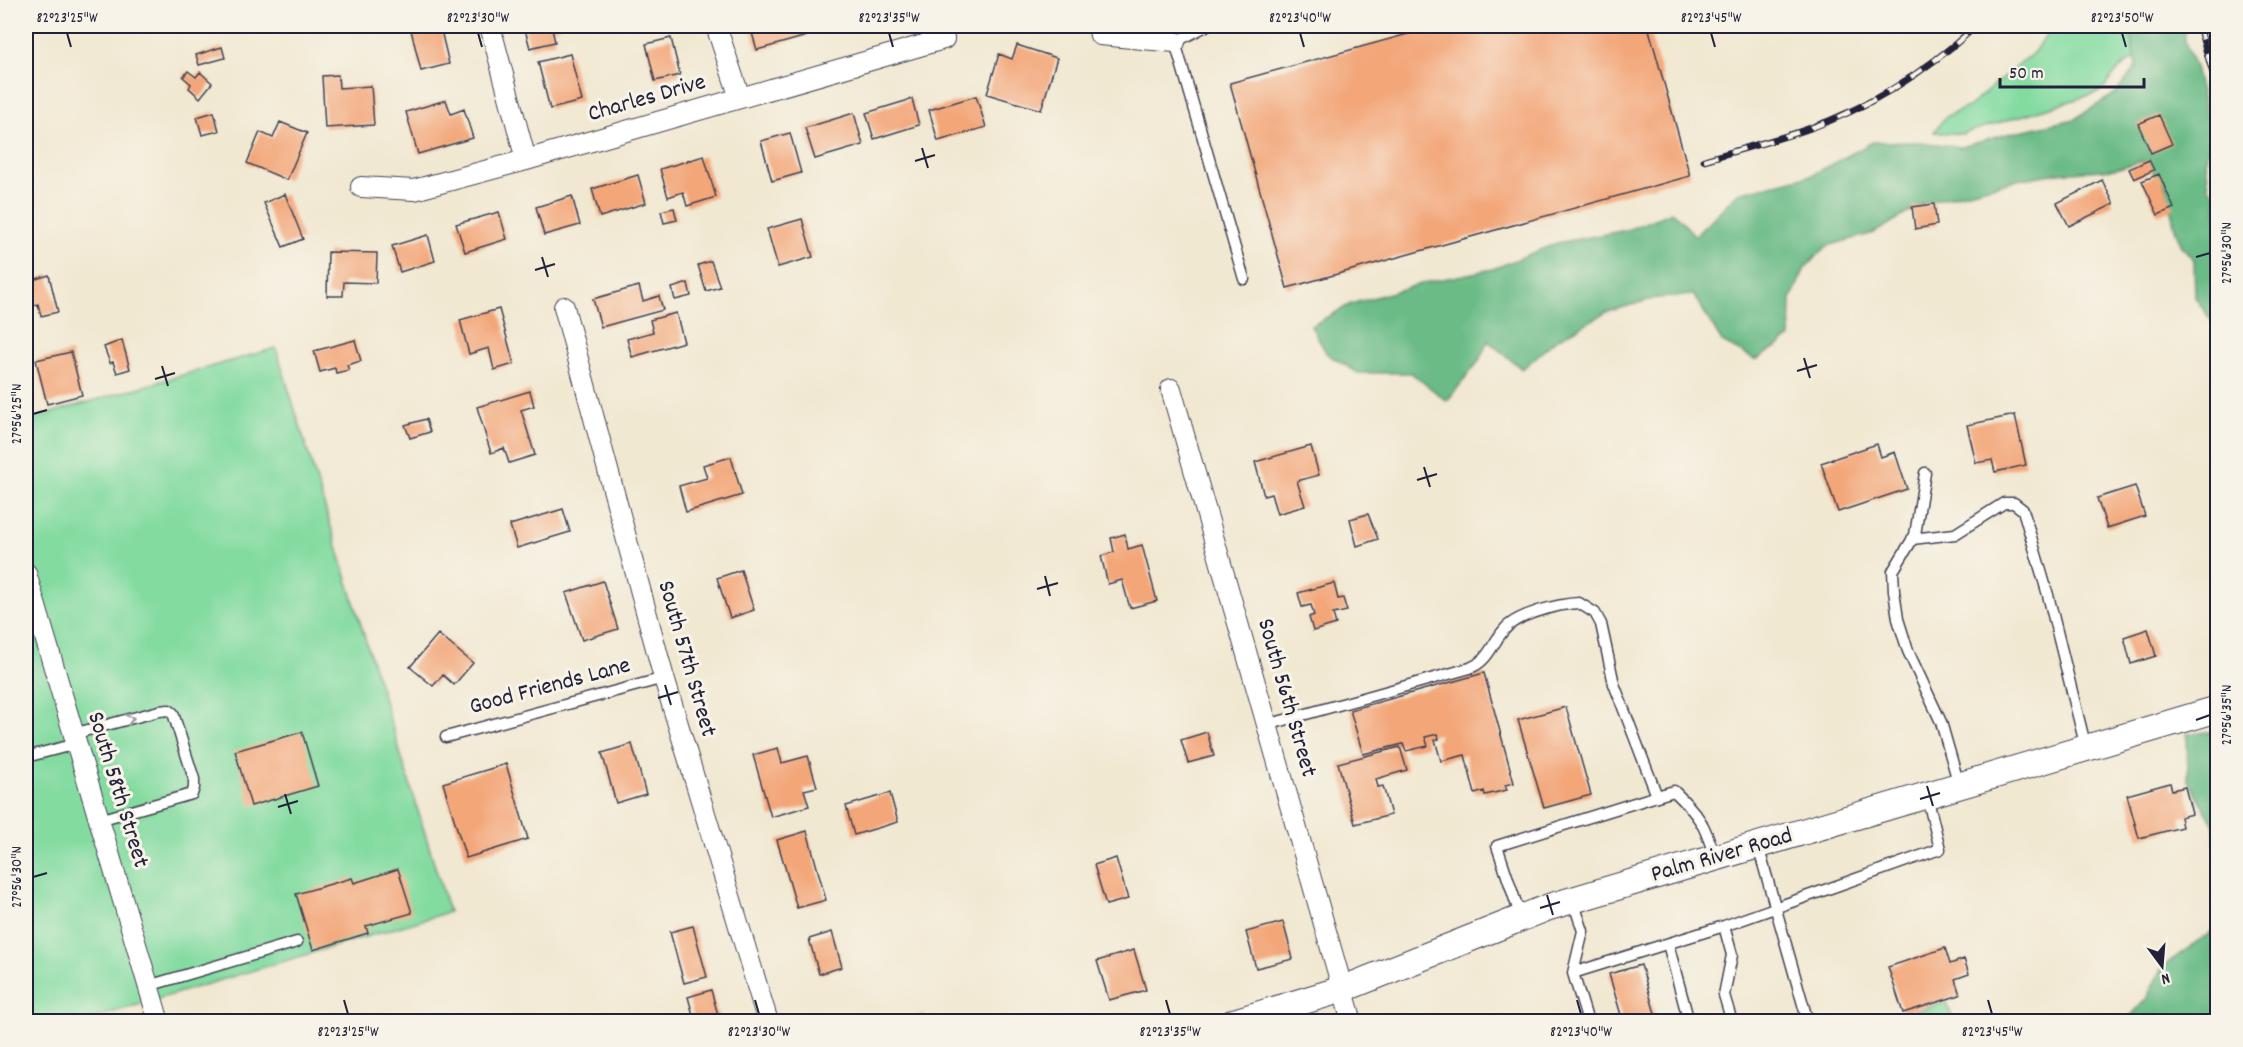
<svg xmlns="http://www.w3.org/2000/svg" width="2243" height="1047" font-family="Dekko,sans-serif">
  <rect width="100%" height="100%" fill="#f7f3e8"/>
  <filter id="ink" filterUnits="userSpaceOnUse"><feTurbulence type="fractalNoise" baseFrequency=".0167" numOctaves="2"/><feDisplacementMap in="SourceGraphic" scale="12" xChannelSelector="R" yChannelSelector="G"/><feConvolveMatrix kernelMatrix="1 2 1 2 8 2 1 2 1" color-interpolation-filters="sRGB"/></filter>
  <filter id="wash" filterUnits="userSpaceOnUse"><feTurbulence type="fractalNoise" baseFrequency=".008" numOctaves="4" result="noise"/><feDisplacementMap in="SourceGraphic" scale="24" xChannelSelector="R" yChannelSelector="G"/><feGaussianBlur stdDeviation="1.35" result="paint"/><feColorMatrix in="noise" values="0 0 0 0 0 0 0 0 0 0 0 0 0 0 0 0 0 1.4 0 .05"/><feComposite in="paint" operator="in"/></filter>
  <g filter="url(#wash)">
    <rect width="100%" height="100%" fill="#f1e8d1"/>
    <!-- green -->
    <path fill="#83dba0" stroke="#527e6e" stroke-width="1.5" d="M2054,26h86v27l-21,16 -19,23 -138,42 -28,-2 11,-15 23,-10 65,-54z
      M276,348l173,564 -365,109 -58,1v-602z
      M1947,1002l6,19h-44l-3,-7z"/>
    <!-- forest -->
    <path fill="#6abb86" stroke="#466e60" stroke-width="1.5" d="M2129,26h54l3,19 9,22 16,67 -5,26 3,27 8,8v134l-22,-32 -1,-37 -12,-14 -6,-14 -11,-47 -22,-24 -28,8 -58,4 -45,8 -88,22 -50,30 -47,13 -22,22 -14,31 -1,39 -34,22 -34,-18 -28,-47 -38,3 -49,14 -50,27 -35,30 -34,-28 -9,20 -32,40 -36,-28h-53l-31,-19 -16,-28 40,-22 77,-22 65,-13 64,-26 70,-13 46,-18 22,24 43,-43 74,-18 61,-33h46l42,5 54,-15 60,-13 41,-26 20,-26z
      M2217,731h1l-1,137 -3,-43 -26,-45 -1,-46z
      M2217,928v93h-91l20,-22 17,-33z"/>
    <g id="blocks">
      <!-- building -->
      <path fill="#f3a678" d="M410,26h30l9,38 -28,7z
        M524,26h40l-12,3 3,13 -25,6z
        M750,26h54l3,10 -50,14z
        M817,26h29l-27,8z
        M1003,26h15l-11,6z
        M1437,26h211l42,150 -403,112 -57,-205z
        M671,38l9,37 -25,6 -9,-37z
        M1017,45l40,13 -16,52 -54,-16 12,-40 13,5z
        M222,47l3,11 -26,7 -3,-10z
        M570,54l12,47 -32,8 -12,-47z
        M188,71l8,6 4,-5 12,11 -12,15 -11,-10 2,-4 -8,-7z
        M338,75l1,13 32,-2 3,39 -49,3 -3,-52z
        M976,96l10,31 -48,14 -9,-31z
        M912,99l7,26 -45,14 -8,-26z
        M446,100l5,14 13,-5 9,29 -55,16 -12,-42z
        M214,112l5,19 -17,4 -5,-18z
        M854,113l9,32 -48,14 -10,-31z
        M2159,115l13,29 -21,9 -13,-29z
        M280,122l27,11 -20,47 -40,-17 13,-31 13,6z
        M790,133l11,40 -29,8 -11,-40z
        M704,156l12,41 -29,9 -4,-14 -15,5 -8,-28z
        M2149,160l5,10 -20,9 -5,-10z
        M2159,174l15,34 -16,7 -16,-34z
        M638,175l8,28 -46,14 -8,-28z
        M2102,180l12,24 -45,22 -12,-23z
        M285,194l18,45 -20,8 -19,-44z
        M572,196l8,29 -36,10 -8,-28z
        M1934,204l3,21 -22,4 -3,-22z
        M674,208l3,12 -13,3 -3,-12z
        M499,212l8,27 -42,13 -9,-28z
        M802,219l11,38 -35,10 -11,-38z
        M428,235l7,26 -35,11 -8,-26z
        M328,252l49,1 -1,30 -32,-1 -1,14h-16z
        M711,261l9,26 -14,4 -8,-26z
        M49,275l9,37 -17,4 -3,-12 -12,4v-26z
        M688,283l3,13 -16,4 -3,-12z
        M639,286l4,15 16,-5 4,14 -62,17 -8,-28z
        M499,309l15,55 -20,6 -5,-22 -20,6 -9,-34z
        M676,313l8,29 -52,15 -5,-18 26,-7 -3,-12z
        M122,340l8,29 -13,4 -4,-11 -3,1 -6,-16z
        M355,340l6,21 -14,4 2,5 -13,3 -1,-5 -15,4 -6,-21z
        M71,352l11,43 -35,9 -11,-44z
        M530,391l4,15 -13,4 14,45 -26,8 -5,-15 -13,5 -14,-46z
        M2015,415l11,50 -31,7 -3,-12 -16,3 -9,-38z
        M426,419l4,13 -20,6 -5,-13z
        M1877,444l4,13 14,-5 12,37 -69,23 -17,-49z
        M1311,446l8,29 -22,6 8,25 -28,8 -6,-20 -7,2 -9,-34z
        M731,457l11,38 -56,17 -7,-26 28,-8 -4,-13z
        M2135,486l10,30 -38,12 -10,-30z
        M563,509l7,23 -53,16 -7,-23z
        M1368,514l10,25 -21,7 -7,-27z
        M1125,534l3,15 14,-4 15,56 -27,7 -8,-28 -14,4 -7,-28 13,-4 -3,-14z
        M741,570l13,40 -24,8 -13,-40z
        M603,581l15,48 -36,11 -16,-47z
        M1334,583l4,16 5,-1 4,13 -14,3 3,10 -23,7 -4,-14 5,-2 -3,-10 -9,2 -4,-14z
        M2148,629l8,27 -25,8 -7,-27z
        M438,634l35,29 -19,22 -11,-10 -10,11 -23,-19z
        M1484,673l30,110 -9,2 2,5 -22,5 -1,-4 -9,3 -10,-39 -24,6 -6,-21 4,-1 -1,-5 -13,3 3,9 -22,5 -3,-7 -40,10 -13,-44z
        M1566,707l25,88 -47,13 -26,-88z
        M302,732l16,54 -67,20 -16,-55z
        M1207,732l7,24 -26,7 -7,-23z
        M632,744l14,50 -30,9 -14,-50z
        M1400,747l7,23 -31,9 2,8 5,-1 8,29 -36,9 -17,-61z
        M778,748l4,15 26,-7 9,31 -13,3 5,16 -38,11 -18,-62z
        M506,764l22,75 -62,19 -23,-75z
        M2170,783l2,7 13,-3 7,27 -12,3 2,10 -43,11 -12,-43z
        M890,793l8,29 -44,13 -8,-29z
        M807,831l19,69 -29,8 -20,-68z
        M1116,858l12,41 -22,6 -12,-40z
        M398,869l14,44 -46,13 2,7 -55,17 -17,-56 56,-16 2,5z
        M1283,922l10,37 -37,9 -10,-36z
        M693,926l14,51 -23,6 -14,-51z
        M832,932l10,35 -23,7 -10,-35z
        M1945,948l5,16 14,-5 5,15 -14,5 5,16 -57,18 -15,-46z
        M1134,950l12,40 -37,10 -12,-39z
        M1641,965l15,52 4,-1 1,6h-38l-14,-48z
        M711,990l9,32h-25l-7,-25z
        M924,1014l2,8h-27v-1z"/>
    </g>
  </g>
  <g filter="url(#ink)">
    <use href="#blocks" fill-opacity="0" stroke="#414052" stroke-width="1.5"/>
    <g fill="none" stroke-linecap="round" stroke-linejoin="round">
      <!-- service casing -->
      <g stroke="#414052" stroke-width="13">
        <path id="service" d="M1206,26l-31,16 69,237
          M1925,473l-10,62 -22,36 1,20 4,28 10,32 33,71 18,63
          M1912,539l43,-5 49,-31h10l9,7 25,85 38,153
          M1267,725l203,-57c19,-8 21,-23 34,-38 12,-16 56,-26 75,-27l16,10 6,11 13,60 43,112
          M73,734l86,-23 10,-1 4,3 21,66v9l-2,6 -93,26
          M446,737l218,-59
          M26,757l50,-13
          M1758,846l50,176
          M1573,901l10,30 -10,42 15,49
          M1521,918l-24,-72 160,-50 17,-5c25,24 31,33 41,67
          M1724,926l8,29 -8,40 8,27
          M1668,944l21,78
          M1573,973l151,-47 216,-77 -13,-53
          M148,986l149,-44"/>
      </g>
      <!-- minor casing -->
      <g stroke="#414052" stroke-width="22">
        <path id="minor" d="M490,26l36,134
          M716,26l24,72
          M1098,26l2,9 75,7
          M361,187l53,3 112,-30 418,-121
          M564,307l100,371 104,344
          M1171,389l181,633
          M26,573l133,449"/>
      </g>
      <!-- tertiary casing -->
      <g stroke="#414052" stroke-width="28">
        <path id="tertiary" d="M1234,1022l109,-33 206,-82 669,-198"/>
      </g>
      <!-- service -->
      <use href="#service" stroke="#fff" stroke-width="10"/>
      <!-- minor -->
      <use href="#minor" stroke="#fff" stroke-width="20"/>
      <!-- tertiary -->
      <use href="#tertiary" stroke="#fff" stroke-width="26"/>
      <!-- rail casing -->
      <g stroke="#22223b" stroke-width="7">
        <path id="rail" d="M2199,26l19,64
          M2214,26l4,12
          M1704,160c34,-10 68,-19 101,-30 64,-22 122,-59 171,-104"/>
      </g>
      <!-- rail -->
      <use href="#rail" stroke="#f7f3e8" stroke-width="4.5" stroke-dasharray="14" stroke-linecap="butt"/>
    </g>
    <!-- one-way arrows -->
    <defs><path id="oneway-chevron" d="M-2-3.5L2.5 0L-2 3.5" fill="none" stroke-width="1.6" stroke-linecap="round" stroke-linejoin="round" transform="scale(1.5)"/></defs>
    <use stroke="#9c9ca7" href="#oneway-chevron" transform="translate(130 719) rotate(-16)"/>
  </g>
  <!-- ticks -->
  <path fill="none" stroke="#22223b" stroke-width="2" d="M67,33l4,14M478,33l4,14M889,33l4,14M1300,33l4,14M1711,33l4,14M2122,33l4,14M922,148l6,20M915,161l20,-6M542,257l6,20M2196,257l14,-4M535,270l20,-6M1804,358l6,20M162,366l6,20M1797,371l20,-6M155,379l20,-6M33,414l14,-4M1424,467l6,20M1417,480l20,-6M1045,576l5,20M1037,589l21,-6M665,685l6,20M658,698l20,-6M2196,720l14,-5M1927,786l6,20M285,794l6,20M1920,799l20,-6M278,807l20,-6M33,877l14,-4M1547,895l6,20M1540,908l20,-6M344,1000l4,14M755,1000l4,14M1166,1000l4,14M1577,1000l4,14M1988,1000l4,14"/>
  <g text-anchor="middle" dominant-baseline="central" stroke-width="6" stroke-linejoin="round" paint-order="stroke">
    <!-- street labels -->
    <g font-size="24" fill="#22223b" stroke="#f7f3e8">
      <text transform="translate(647 99) rotate(-16)">Charles Drive</text>
      <text transform="translate(686 659) rotate(74)">South 57th Street</text>
      <text transform="translate(550 687) rotate(-15)">Good Friends Lane</text>
      <text transform="translate(1286 698) rotate(74)">South 56th Street</text>
      <text transform="translate(117 790) rotate(73)">South 58th Street</text>
      <text transform="translate(1722 856) rotate(-16)">Palm River Road</text>
    </g>
  </g>
  <!-- margin -->
  <rect width="2243" height="1047" fill="none" stroke="#f7f3e8" stroke-width="66"/>
  <!-- north arrow -->
  <g transform="translate(2162 966) rotate(164)" stroke="#f7f3e8" stroke-width="4.5" paint-order="stroke">
  <path d="M0-4.5L10 22L0 15L-10 22Z" fill="#22223b"/>
  <text y="-9" font-size="16" font-weight="bold" text-anchor="middle" fill="#22223b">N</text>
  </g>
  <!-- scale -->
  <path d="M2000 78v9h144v-9" fill="none" stroke="#22223b" stroke-width="3"/>
  <text x="2009" y="78" font-size="18" fill="#22223b" stroke="#f7f3e8" stroke-width="4.5" paint-order="stroke">50 m</text>
  <rect x="33" y="33" width="2177" height="981" fill="none" stroke="#22223b" stroke-width="2"/>
  <g font-size="15" text-anchor="middle" fill="#22223b">
    <text x="67" y="22">82°23'25"W</text>
    <text x="478" y="22">82°23'30"W</text>
    <text x="889" y="22">82°23'35"W</text>
    <text x="1300" y="22">82°23'40"W</text>
    <text x="1711" y="22">82°23'45"W</text>
    <text x="2122" y="22">82°23'50"W</text>
    <text transform="translate(2226 253) rotate(-90)" y="5">27°56'30"N</text>
    <text transform="translate(16 414) rotate(-90)" y="5">27°56'25"N</text>
    <text transform="translate(2226 715) rotate(-90)" y="5">27°56'35"N</text>
    <text transform="translate(16 877) rotate(-90)" y="5">27°56'30"N</text>
    <text x="348" y="1036">82°23'25"W</text>
    <text x="759" y="1036">82°23'30"W</text>
    <text x="1170" y="1036">82°23'35"W</text>
    <text x="1581" y="1036">82°23'40"W</text>
    <text x="1992" y="1036">82°23'45"W</text>
  </g>
</svg>
